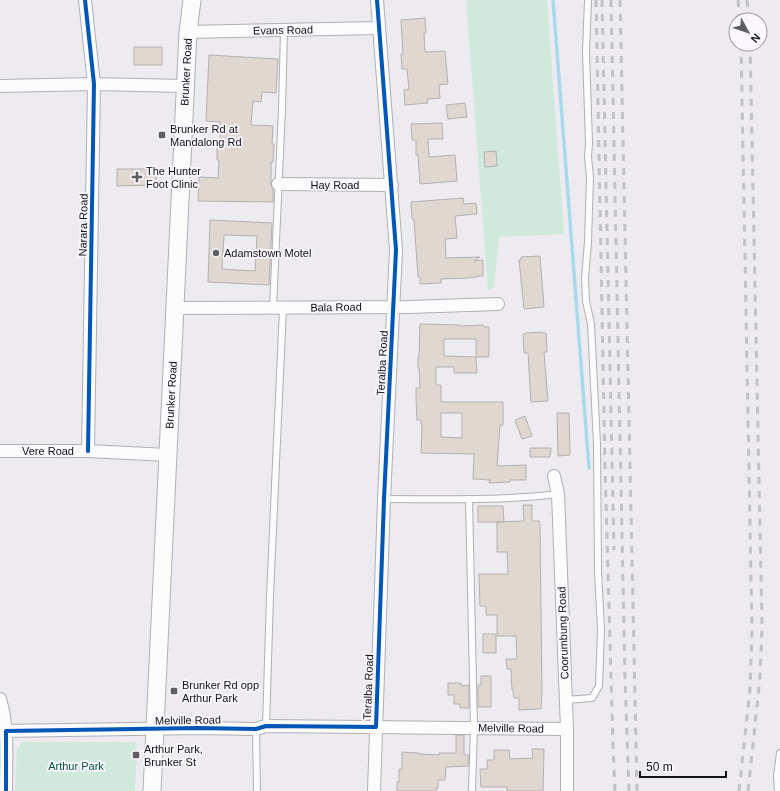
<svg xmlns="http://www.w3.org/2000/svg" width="780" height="791" font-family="Arial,sans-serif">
  <rect width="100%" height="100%" fill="#edebf0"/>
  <!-- green -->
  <path fill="#d0e9dd" d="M466,0h81l17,234 -65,3 -5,51 -6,2z
    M23,742h112l2,3 -2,46h-120l2,-43z"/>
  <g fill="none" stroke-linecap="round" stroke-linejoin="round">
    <!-- stream -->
    <path stroke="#a9daec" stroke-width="3.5" d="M553,0l36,468"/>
  </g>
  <!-- building -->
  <path fill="#e1d7d1" stroke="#b3b0b1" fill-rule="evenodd" d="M425,18l1,15h-2l1,19 20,-1 3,33 -9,1 1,13 -13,1 1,4 -23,2 -1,-15 5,-1 -2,-20h-5l-1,-15h2l-2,-34z
    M134,47h28v18h-28z
    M209,55l69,4 -2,34 -14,-1 -1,10 -8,-1 -2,24 22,1 -1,18h2l-1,18h-2v22l2,6v12l-75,-1 1,-24 19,1 1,-18h-2v-19h3v-19l-14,-1z
    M465,103l2,14 -19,2 -2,-14z
    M442,123l1,16h-15l1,18 26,-2 2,26 -37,3 -2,-29h-2v-15h-4l-1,-16z
    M496,151l1,15 -12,1 -1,-15z
    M117,169h39v16l-39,1z
    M463,198l1,6 12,-1 1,11 -22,2 2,22 -12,1 1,19 34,-1 -6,4 9,-1v16h-6v1l-8,1 -28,1v4l-21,1v-7h-2l-4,-58h-2l-1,-17z
    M210,220l62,3 -3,62 -61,-3zM224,235l33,1 -2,35 -33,-2z
    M540,256l4,51 -20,2 -5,-49h2v-3z
    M420,324l40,1v1l23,-1 1,2h5v30h-13v-18h-32v17l32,1 1,16h-23v-6h-18v18h5v17h62v23h-3l-3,41 29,-1v15h-16v2l-21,1 1,-3 -17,-1 1,-25 -53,-1 1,-29h-1v-4h-4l-1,-21v-11h4l-1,-20h-1v-11h1zM441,413h21v25l-21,-1z
    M542,332v1h4l1,19h-3l4,49 -17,1 -3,-49h-4l-1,-19h3v-1z
    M557,413h12l1,42 -12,1z
    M525,416l7,20 -10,3 -7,-19z
    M530,448h21l-1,9h-20z
    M523,505h9v16h7l1,4 2,166 -1,18h-3l-19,1v-12h-5l-1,-8h-1l-1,-21h-4l-1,-10h11l-1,-23h-19v-21h-11v-9h-6l-1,-32h29l-1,-22h-10v-30l27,-1z
    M478,506h25l1,16h-26z
    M483,634h13v19h-13z
    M481,676h10v31h-13v-22h3z
    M448,683h13v3l8,-1v23h-9v-4h-6v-9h-6z
    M456,735h8v20h5l-1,11 -22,1 -1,13h-7v8h-2v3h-39v-9h2v-13h3v-17l17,1v1l20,1v-2h17z
    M532,749h12l-1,42h-36v-4h-26l-1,-18h7v-9h7v-10h15l1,9 23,-1z"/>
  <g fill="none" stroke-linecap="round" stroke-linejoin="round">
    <!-- service casing -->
    <g stroke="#b0afb3" stroke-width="8">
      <path id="service" d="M273,308l9,-199 2,-79
        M384,499c58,0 117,2 174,-5
        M469,499l5,229 -2,63
        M566,700l26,-2 7,-12 2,-56 -3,-59 -1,-127 -6,-120 -5,-23 -1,-23 3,-36 2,-65 -2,-20 1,-14 -3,-91 2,-52
        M266,726l4,-130 13,-288
        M256,729l1,62
        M778,791l-1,-15 3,-23"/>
    </g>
    <!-- minor casing -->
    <g stroke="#b0afb3" stroke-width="14">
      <path id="minor" d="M85,0l9,84 -6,367
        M188,32l191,-4
        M0,86l94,-2 91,2
        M278,184l114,1
        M175,308l234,-1 89,-3
        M0,451h88l80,4
        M554,476l4,18 9,235v62
        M0,699c9,30 6,61 6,92
        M0,731l198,-3 58,1 10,-3 301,3
        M374,791l10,-292 12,-249 -19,-250"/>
    </g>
    <!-- secondary casing -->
    <g stroke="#b0afb3" stroke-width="19">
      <path id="secondary" d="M152,791l36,-759 4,-32"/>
    </g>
    <!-- service -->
    <use href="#service" stroke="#fcfcfd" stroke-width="6"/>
    <!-- minor -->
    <use href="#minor" stroke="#fcfcfd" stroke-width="12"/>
    <!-- secondary -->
    <use href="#secondary" stroke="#fcfcfd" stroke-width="17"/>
    <!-- rail -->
    <path stroke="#c2c1c3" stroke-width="3" stroke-dasharray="7 7" stroke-linecap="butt" d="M596,0l9,467 8,279 2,45
      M602,0l12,550
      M611,0l14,680 4,111
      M620,0l17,791
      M738,0l2,20
      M747,0l2,20
      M739,791l11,-102 2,-57 -11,-588
      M748,791l12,-113 2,-52 -12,-582"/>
    <!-- cycleway casing -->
    <g stroke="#faf7ff" stroke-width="6">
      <path id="cycleway" d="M85,0l9,84 -6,367
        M6,791v-60l192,-3 58,1 10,-3 110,1 8,-228 12,-249 -19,-250"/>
    </g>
    <!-- cycleway -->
    <use href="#cycleway" stroke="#0057b8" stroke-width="4"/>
  </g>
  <!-- markers -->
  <g fill="#5f5e61" stroke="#faf7ff" stroke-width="1.5">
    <rect x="158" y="131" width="8" height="8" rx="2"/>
    <path d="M135 171h4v4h4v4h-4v4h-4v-4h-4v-4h4z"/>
    <circle cx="216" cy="253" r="4"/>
    <rect x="170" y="687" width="8" height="8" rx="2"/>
    <rect x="132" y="751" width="8" height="8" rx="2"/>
  </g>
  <g text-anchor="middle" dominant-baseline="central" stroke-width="3.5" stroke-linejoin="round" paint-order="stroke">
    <!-- street labels -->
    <g font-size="11" fill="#131214" stroke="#faf7ff">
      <text transform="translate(283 30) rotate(-1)">Evans Road</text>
      <text transform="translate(186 72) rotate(-87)">Brunker Road</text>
      <text x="335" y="185">Hay Road</text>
      <text transform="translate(83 225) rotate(-89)">Narara Road</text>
      <text transform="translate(336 307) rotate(-1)">Bala Road</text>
      <text transform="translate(382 363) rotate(-87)">Teralba Road</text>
      <text transform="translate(171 395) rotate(-87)">Brunker Road</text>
      <text x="48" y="451">Vere Road</text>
      <text transform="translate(563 633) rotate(-92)">Coorumbung Road</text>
      <text transform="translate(368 687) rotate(-88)">Teralba Road</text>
      <text transform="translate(188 720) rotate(-1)">Melville Road</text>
      <text transform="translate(511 728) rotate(1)">Melville Road</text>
    </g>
    <!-- poi labels -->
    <g font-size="11" fill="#131214" stroke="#faf7ff" text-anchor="start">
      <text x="170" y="129">Brunker Rd at<tspan x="170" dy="13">Mandalong Rd</tspan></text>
      <text x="146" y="171">The Hunter<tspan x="146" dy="13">Foot Clinic</tspan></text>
      <text x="224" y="253">Adamstown Motel</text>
      <text x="182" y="685">Brunker Rd opp<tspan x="182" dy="13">Arthur Park</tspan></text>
      <text x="144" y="749">Arthur Park,<tspan x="144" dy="13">Brunker St</tspan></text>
    </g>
    <!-- park labels -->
    <g font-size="11" fill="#055436" stroke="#faf7ff">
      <text x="76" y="766">Arthur Park</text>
    </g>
  </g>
  <!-- north arrow -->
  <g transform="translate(748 32) rotate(130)"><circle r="19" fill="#faf7ff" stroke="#9e9ba1"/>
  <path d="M0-3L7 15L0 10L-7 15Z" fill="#5f5e61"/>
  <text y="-6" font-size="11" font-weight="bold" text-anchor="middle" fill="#131214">N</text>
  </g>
  <!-- scale -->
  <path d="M640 771v6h86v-6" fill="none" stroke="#131214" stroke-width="2"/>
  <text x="646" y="771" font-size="12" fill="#131214" stroke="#faf7ff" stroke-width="3" paint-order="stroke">50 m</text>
</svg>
